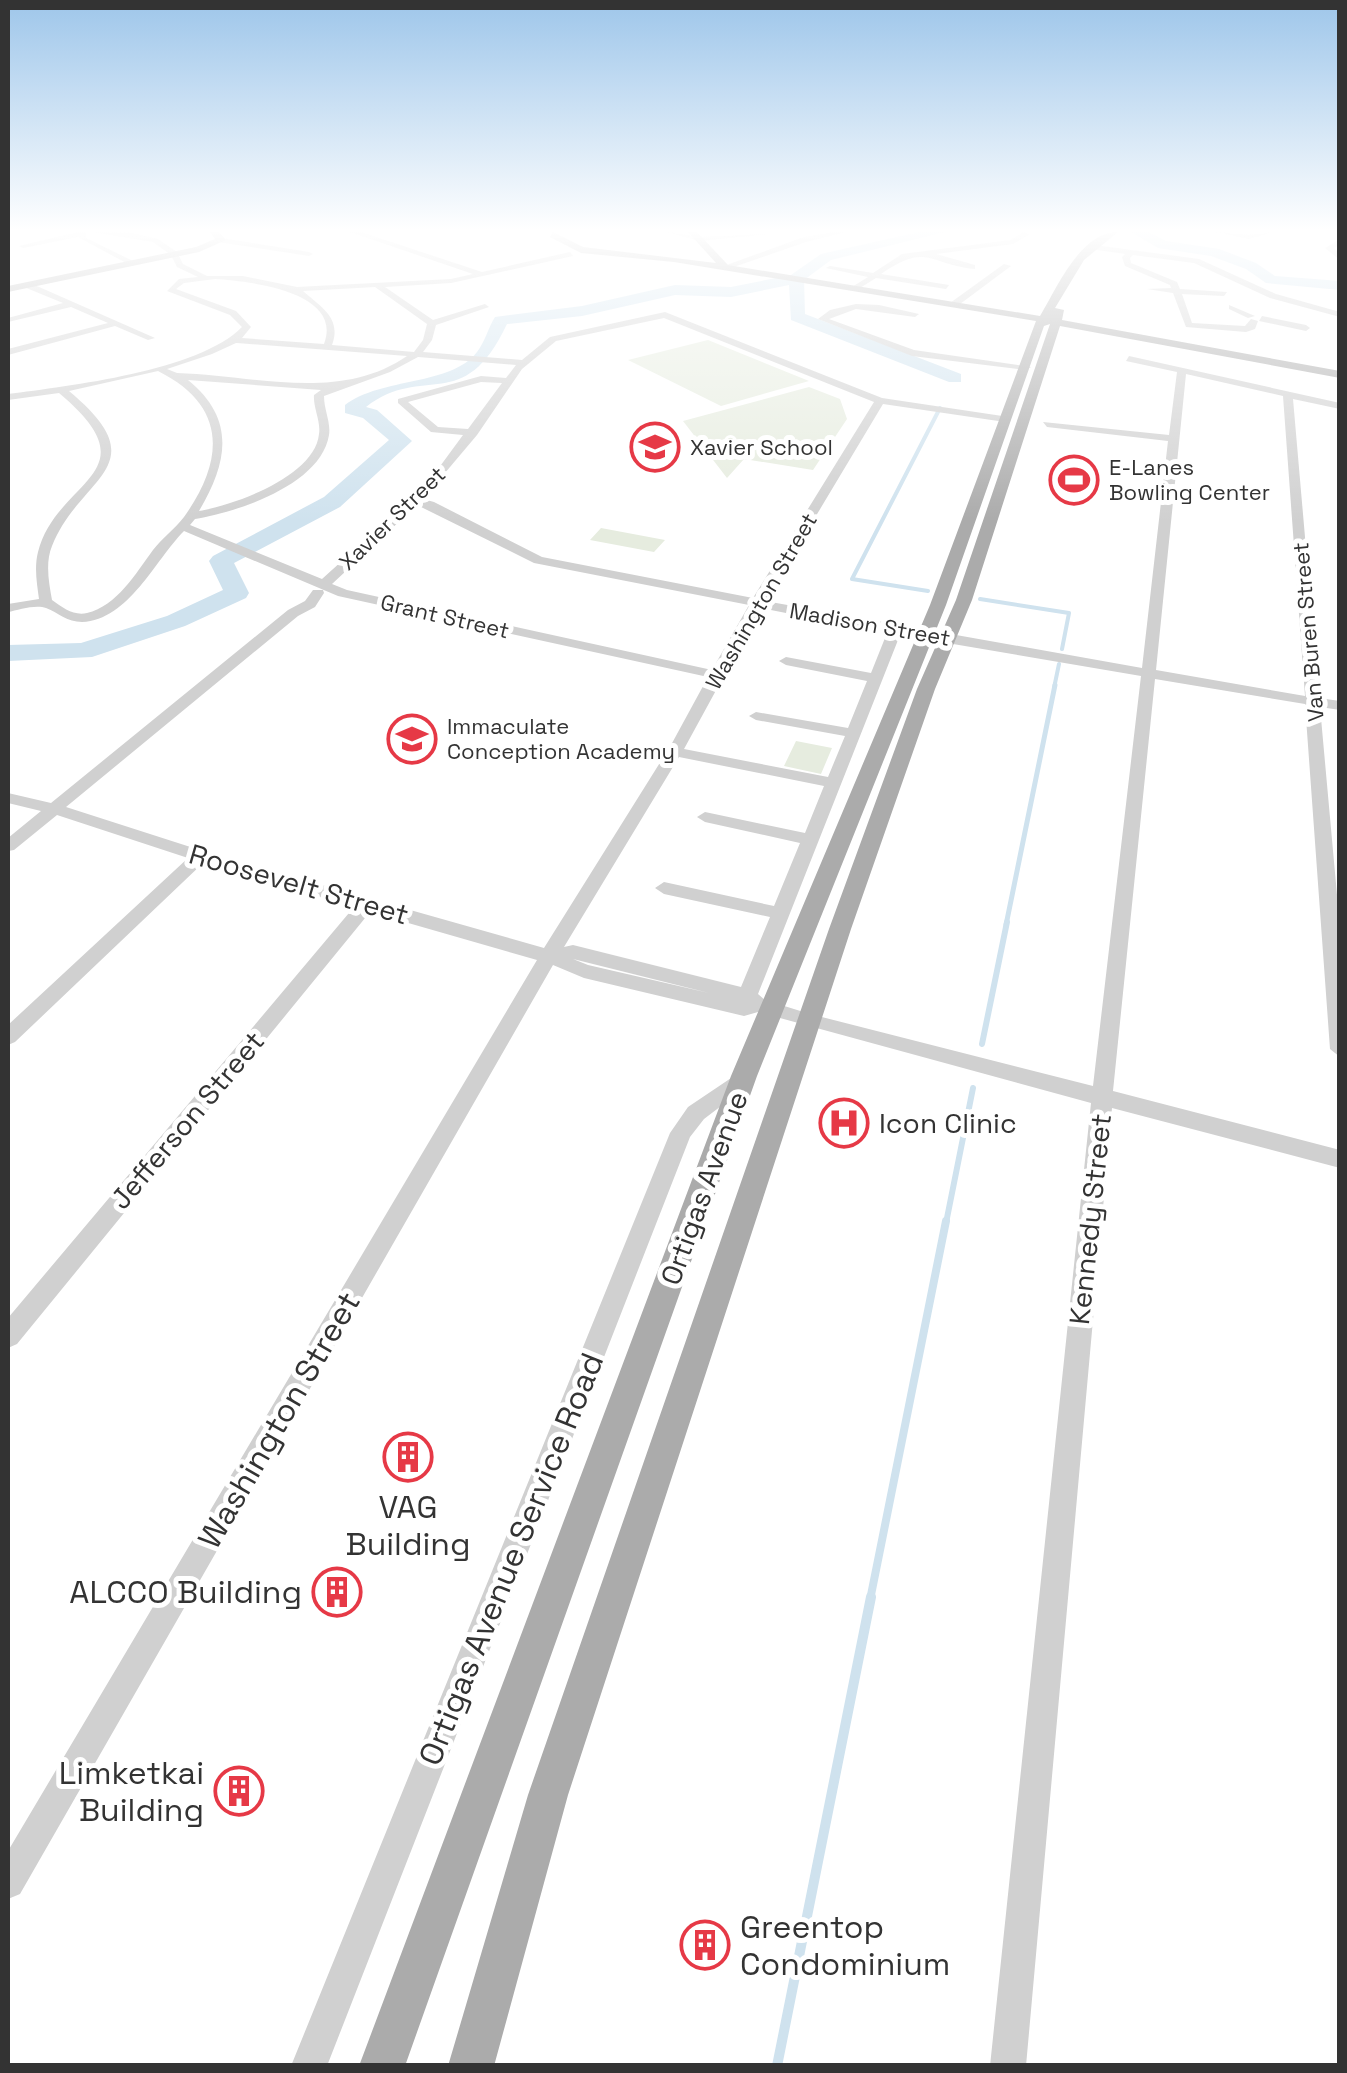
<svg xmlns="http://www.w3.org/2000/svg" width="1347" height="2073" font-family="'Space Grotesk',sans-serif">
  <rect width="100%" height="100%" fill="#fff"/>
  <!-- green -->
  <path fill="#e6ecdf" d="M708,340l101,41 -88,25 -93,-46z
    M809,387l31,12 7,20 -34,51 -69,-11 -17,19 -44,-57z
    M601,528l64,12 -11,12 -64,-12z
    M796,741l36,7 -11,26 -37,-8z"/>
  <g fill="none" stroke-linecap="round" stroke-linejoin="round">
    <!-- stream-far4 -->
    <path stroke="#cfe2ee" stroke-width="4" d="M928,591l-76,-12 88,-171
      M980,599l89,14 -7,36
      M1054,688l5,-24"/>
    <!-- stream-far3 -->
    <path stroke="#cfe2ee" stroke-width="5" d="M1006,925l49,-240"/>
    <!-- stream-far2 -->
    <path stroke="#cfe2ee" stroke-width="6" d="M982,1044l25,-122
      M946,1223l27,-135"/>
    <!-- stream-far1 -->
    <path stroke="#cfe2ee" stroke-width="8" d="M870,1600l76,-379"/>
    <!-- stream -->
    <path stroke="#cfe2ee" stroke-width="10" d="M777,2066l94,-469"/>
    <!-- river -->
    <path fill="#cfe2ee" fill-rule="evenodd" d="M919,232h26l-114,28 -27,20 1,34 156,60v8h-12l-158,-62 -2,-35 -58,12 -56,-2 -93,21 -75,8c-44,93 -83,38 -141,83l11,3 35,31 -72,66 -106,56 15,30 -3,5 -61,28 -93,31 -84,4v-16l73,-2 86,-27 56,-26 -14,-29 4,-5 111,-59 65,-57 -26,-22 -18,-5v-8c37,-28 106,-19 132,-53 8,-10 11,-24 18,-35l87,-11 93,-21 56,2 60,-12 30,-21z
      M1131,232h18l17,9 53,8 37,14 19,13 65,5v9l-74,-7 -20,-14 -35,-13 -53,-8z"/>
    <!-- minor -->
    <path fill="#d0d0d0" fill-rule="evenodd" d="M78,232h8v6l49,24 -7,2 -50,-27 -55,11 -4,-2z
      M92,232l40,1 26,6 19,13 6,12 24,12h36l54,11 154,-8 22,-5 -123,-42h11l121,40 88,-20 3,4 -122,27 -66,4 48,33 52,-16 4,3 -53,18 -4,15 -9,12 99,8 28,-23 115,-25 217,86 127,19 -4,5 -122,-18 -118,197 377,67 26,-227 -121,-14 -4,-5 126,13 8,-63 -51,-11 3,-5 211,47v6l-47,-10 26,299 21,3v9l-20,-3 20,221v129l-10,-8 -25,-345 -150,-25 -42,412 227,59v18l-228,-60 -86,958h-36l101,-963 -333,-91 -14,4 -160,-38 -31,-13 -533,929 -12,5v-48l529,-891 -167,-48 -353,432 -9,4v-30l346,-411 -151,-44 -188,179 -7,3v-20l180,-167 -131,-43 -43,35 -6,1v-13l33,-27 -33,-8v-10l43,10 237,-193 17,-9 8,-11h10l1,3 -9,14 -17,9 -232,191 140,45 338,96 127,-203 37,-68 -370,-81 -154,-65c-29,29 -55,89 -102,91 -15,0 -23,-9 -36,-14 -10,-4 -28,2 -38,4v-8l31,-5c-2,-15 -5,-31 -1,-47 18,-73 118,-78 21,-159l-51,7v-6c61,-8 191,-23 234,-67l-12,-12 -63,-24 12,-12 19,-2 -21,-10 -6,-12 -18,-13zM215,279c33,2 129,12 109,65l-82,-6 9,-11 -15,-16 -60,-22 8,-6zM375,287l52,37 -4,16 -9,12 -82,-7c10,-27 -11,-38 -29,-54zM664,318l210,84 -121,196 -211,-41 -108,-55 -11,-3 54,-64 45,-66 34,-28zM236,343h1l170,13c-68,47 -154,19 -230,17l-10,-4 45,-15zM418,357l98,8 -10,13 -25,-2 -83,23v4l33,29 32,3 -36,49 -105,95 -132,-54 5,-6c42,-7 126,-34 134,-84 2,-13 -5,-25 -5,-39l66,-24zM158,371c68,34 68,87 26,146 -9,12 -22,21 -31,33 -17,23 -36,56 -66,63 -13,3 -24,-5 -35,-13 -3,-17 -7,-37 0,-54 28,-71 108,-79 17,-155zM1186,374l97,22 22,300 -149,-26zM188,380l133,10 -7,5c-1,13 7,26 5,39 -4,42 -84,71 -120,77 29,-49 37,-92 -11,-131zM481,382l21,1 -34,46 -30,-2 -30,-25zM417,505l117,58 215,42 -37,65 -365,-80 -15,-6zM761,608l126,25 -16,40 -85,-16 -7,4 7,4 81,16 -19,47 -92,-16 -7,4 7,4 89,16 -17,41 -144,-28zM900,635l241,41 -48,410 -283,-72 -45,-14 -7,-6zM679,757l145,29 -19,47 -100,-21 -8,5 8,5 95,21 -26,63 -110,-24 -9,6 9,6 106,23 -29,70 -168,-42 -9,2zM573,959l136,34 -121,-28z
      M667,232l32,5 69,-3 -69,7z
      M832,232h14l-40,10 -78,27 -7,-2 80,-29z
      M1023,232l7,2 -17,10 -77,10 39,11v4c-47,-5 -48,-27 -94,5l68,11 -3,4 -70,-11 -21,13 -3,-4 16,-10 -42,-9 4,-2 43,7 29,-19 109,-14z
      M1216,232l33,3 24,-3 -24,7z
      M221,238l88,14 4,2 -4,2 -91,-14z
      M1340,239v6l-6,3 6,6v6l-15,-12z
      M1094,245l105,14 77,35 64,18v5l-70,-19 -76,-35 -61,-8 -3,3 1,5 46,19 3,7 47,3 -3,4 -42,-2 10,29 53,3 6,-7 7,2 -3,8 -9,3 -60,-5 -13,-34 -26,-4 24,-1 -1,-3 -45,-19 -3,-9 3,-3 -34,-5z
      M1004,264l7,2 -55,41h-6v-4z
      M24,283h6l125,55 -7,2 -33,-14 -107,29v-6l100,-26 -37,-16 -63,15v-4l55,-15 -39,-16z
      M856,304l23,1 40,9 -4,3 -59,-8 -27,10 85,31 117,17 -5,3 -114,-14 -94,-37 12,-9z
      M1229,305l26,11 -7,2 -19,-9z
      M1262,316l44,9 4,3 -4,3 -47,-10z
      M743,1070l7,2 3,6 -3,6 -46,35 -14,18 -363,929h-36l379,-933 18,-26z"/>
    <!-- major -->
    <path fill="#ababab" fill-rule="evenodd" d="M210,232h9l7,8 -27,12 -191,40v-6l188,-39 19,-8z
      M553,232l30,15 133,16 -28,-31h9l31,33 312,51c17,-28 40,-84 78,-84l-34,28 -29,48 9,2 -2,10 278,51v7l-280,-52 -88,274 -37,89 -84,240 -283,866 -74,271h-46l80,-271 301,-866 88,-240 39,-89 94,-276 -6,2 -98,279 -189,471 -352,990h-46l372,-990 199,-471 106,-284 -362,-59 -93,-9 -31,-16z"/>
  </g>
  <!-- sky -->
  <linearGradient id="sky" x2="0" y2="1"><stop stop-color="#9ec6ea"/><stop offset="0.44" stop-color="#fff"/><stop offset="1" stop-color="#fff" stop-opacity="0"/></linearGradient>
  <rect width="1347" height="522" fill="url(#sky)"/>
  <!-- icons -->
  <defs>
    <g id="school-ring" transform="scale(2.5)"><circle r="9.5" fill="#fff" stroke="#e63946" stroke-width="1.5"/><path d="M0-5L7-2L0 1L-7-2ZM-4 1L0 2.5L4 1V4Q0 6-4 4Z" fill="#e63946"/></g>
    <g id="stadium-ring" transform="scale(2.5)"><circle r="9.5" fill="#fff" stroke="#e63946" stroke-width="1.5"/><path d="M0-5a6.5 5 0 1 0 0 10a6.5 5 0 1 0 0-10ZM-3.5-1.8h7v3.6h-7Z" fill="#e63946"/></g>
    <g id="hospital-ring" transform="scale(2.5)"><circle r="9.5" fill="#fff" stroke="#e63946" stroke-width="1.5"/><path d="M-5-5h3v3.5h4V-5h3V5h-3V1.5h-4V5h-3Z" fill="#e63946"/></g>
    <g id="building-ring" transform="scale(2.5)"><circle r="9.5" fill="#fff" stroke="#e63946" stroke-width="1.5"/><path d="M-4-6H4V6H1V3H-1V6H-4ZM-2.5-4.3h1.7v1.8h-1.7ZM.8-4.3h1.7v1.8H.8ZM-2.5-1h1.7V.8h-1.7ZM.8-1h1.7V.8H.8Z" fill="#e63946"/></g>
  </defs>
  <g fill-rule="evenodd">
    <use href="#school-ring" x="655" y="447"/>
    <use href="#stadium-ring" x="1074" y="480"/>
    <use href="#school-ring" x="412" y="739"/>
    <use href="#hospital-ring" x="844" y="1123"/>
    <use href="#building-ring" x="408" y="1457"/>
    <use href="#building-ring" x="337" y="1592"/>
    <use href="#building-ring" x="239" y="1791"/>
    <use href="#building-ring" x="705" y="1945"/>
  </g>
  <g text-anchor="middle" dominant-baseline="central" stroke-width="10" stroke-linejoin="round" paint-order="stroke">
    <!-- far-poi labels -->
    <g font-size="22" fill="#333" stroke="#fff" text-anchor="start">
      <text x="690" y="447">Xavier School</text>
      <text x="1109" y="467">E-Lanes<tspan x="1109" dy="25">Bowling Center</tspan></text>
      <text x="447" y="726">Immaculate<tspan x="447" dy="25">Conception Academy</tspan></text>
    </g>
    <!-- far-street labels -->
    <g font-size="22" fill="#333" stroke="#fff">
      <text transform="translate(392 518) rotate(-44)">Xavier Street</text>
      <text transform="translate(761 601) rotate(-60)">Washington Street</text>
      <text transform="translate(445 616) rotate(13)">Grant Street</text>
      <text transform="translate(870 624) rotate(10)">Madison Street</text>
      <text transform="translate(1308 632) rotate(-95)">Van Buren Street</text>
    </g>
    <!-- street labels -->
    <g font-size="28" fill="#333" stroke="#fff">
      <text transform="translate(299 884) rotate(16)">Roosevelt Street</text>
      <text transform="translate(187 1120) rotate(-50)">Jefferson Street</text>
      <text transform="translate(704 1188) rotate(-70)">Ortigas Avenue</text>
      <text transform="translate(1090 1219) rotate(-84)">Kennedy Street</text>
    </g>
    <!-- poi labels -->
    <g font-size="28" fill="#333" stroke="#fff" text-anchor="start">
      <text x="879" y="1123">Icon Clinic</text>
    </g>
    <!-- near-street labels -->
    <g font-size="32" fill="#333" stroke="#fff">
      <text transform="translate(279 1420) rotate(-60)">Washington Street</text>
      <text transform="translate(511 1559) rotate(-68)">Ortigas Avenue Service Road</text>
    </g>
    <!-- near-poi labels -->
    <g font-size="32" fill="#333" stroke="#fff" text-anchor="end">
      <text x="408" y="1507" text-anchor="middle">VAG<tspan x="408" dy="37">Building</tspan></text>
      <text x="302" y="1592">ALCCO Building</text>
      <text x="204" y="1773">Limketkai<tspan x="204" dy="37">Building</tspan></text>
      <text x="740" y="1927" text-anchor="start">Greentop<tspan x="740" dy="37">Condominium</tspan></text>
    </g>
  </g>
  <!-- border -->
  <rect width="1347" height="2073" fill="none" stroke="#333333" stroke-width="20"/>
</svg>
